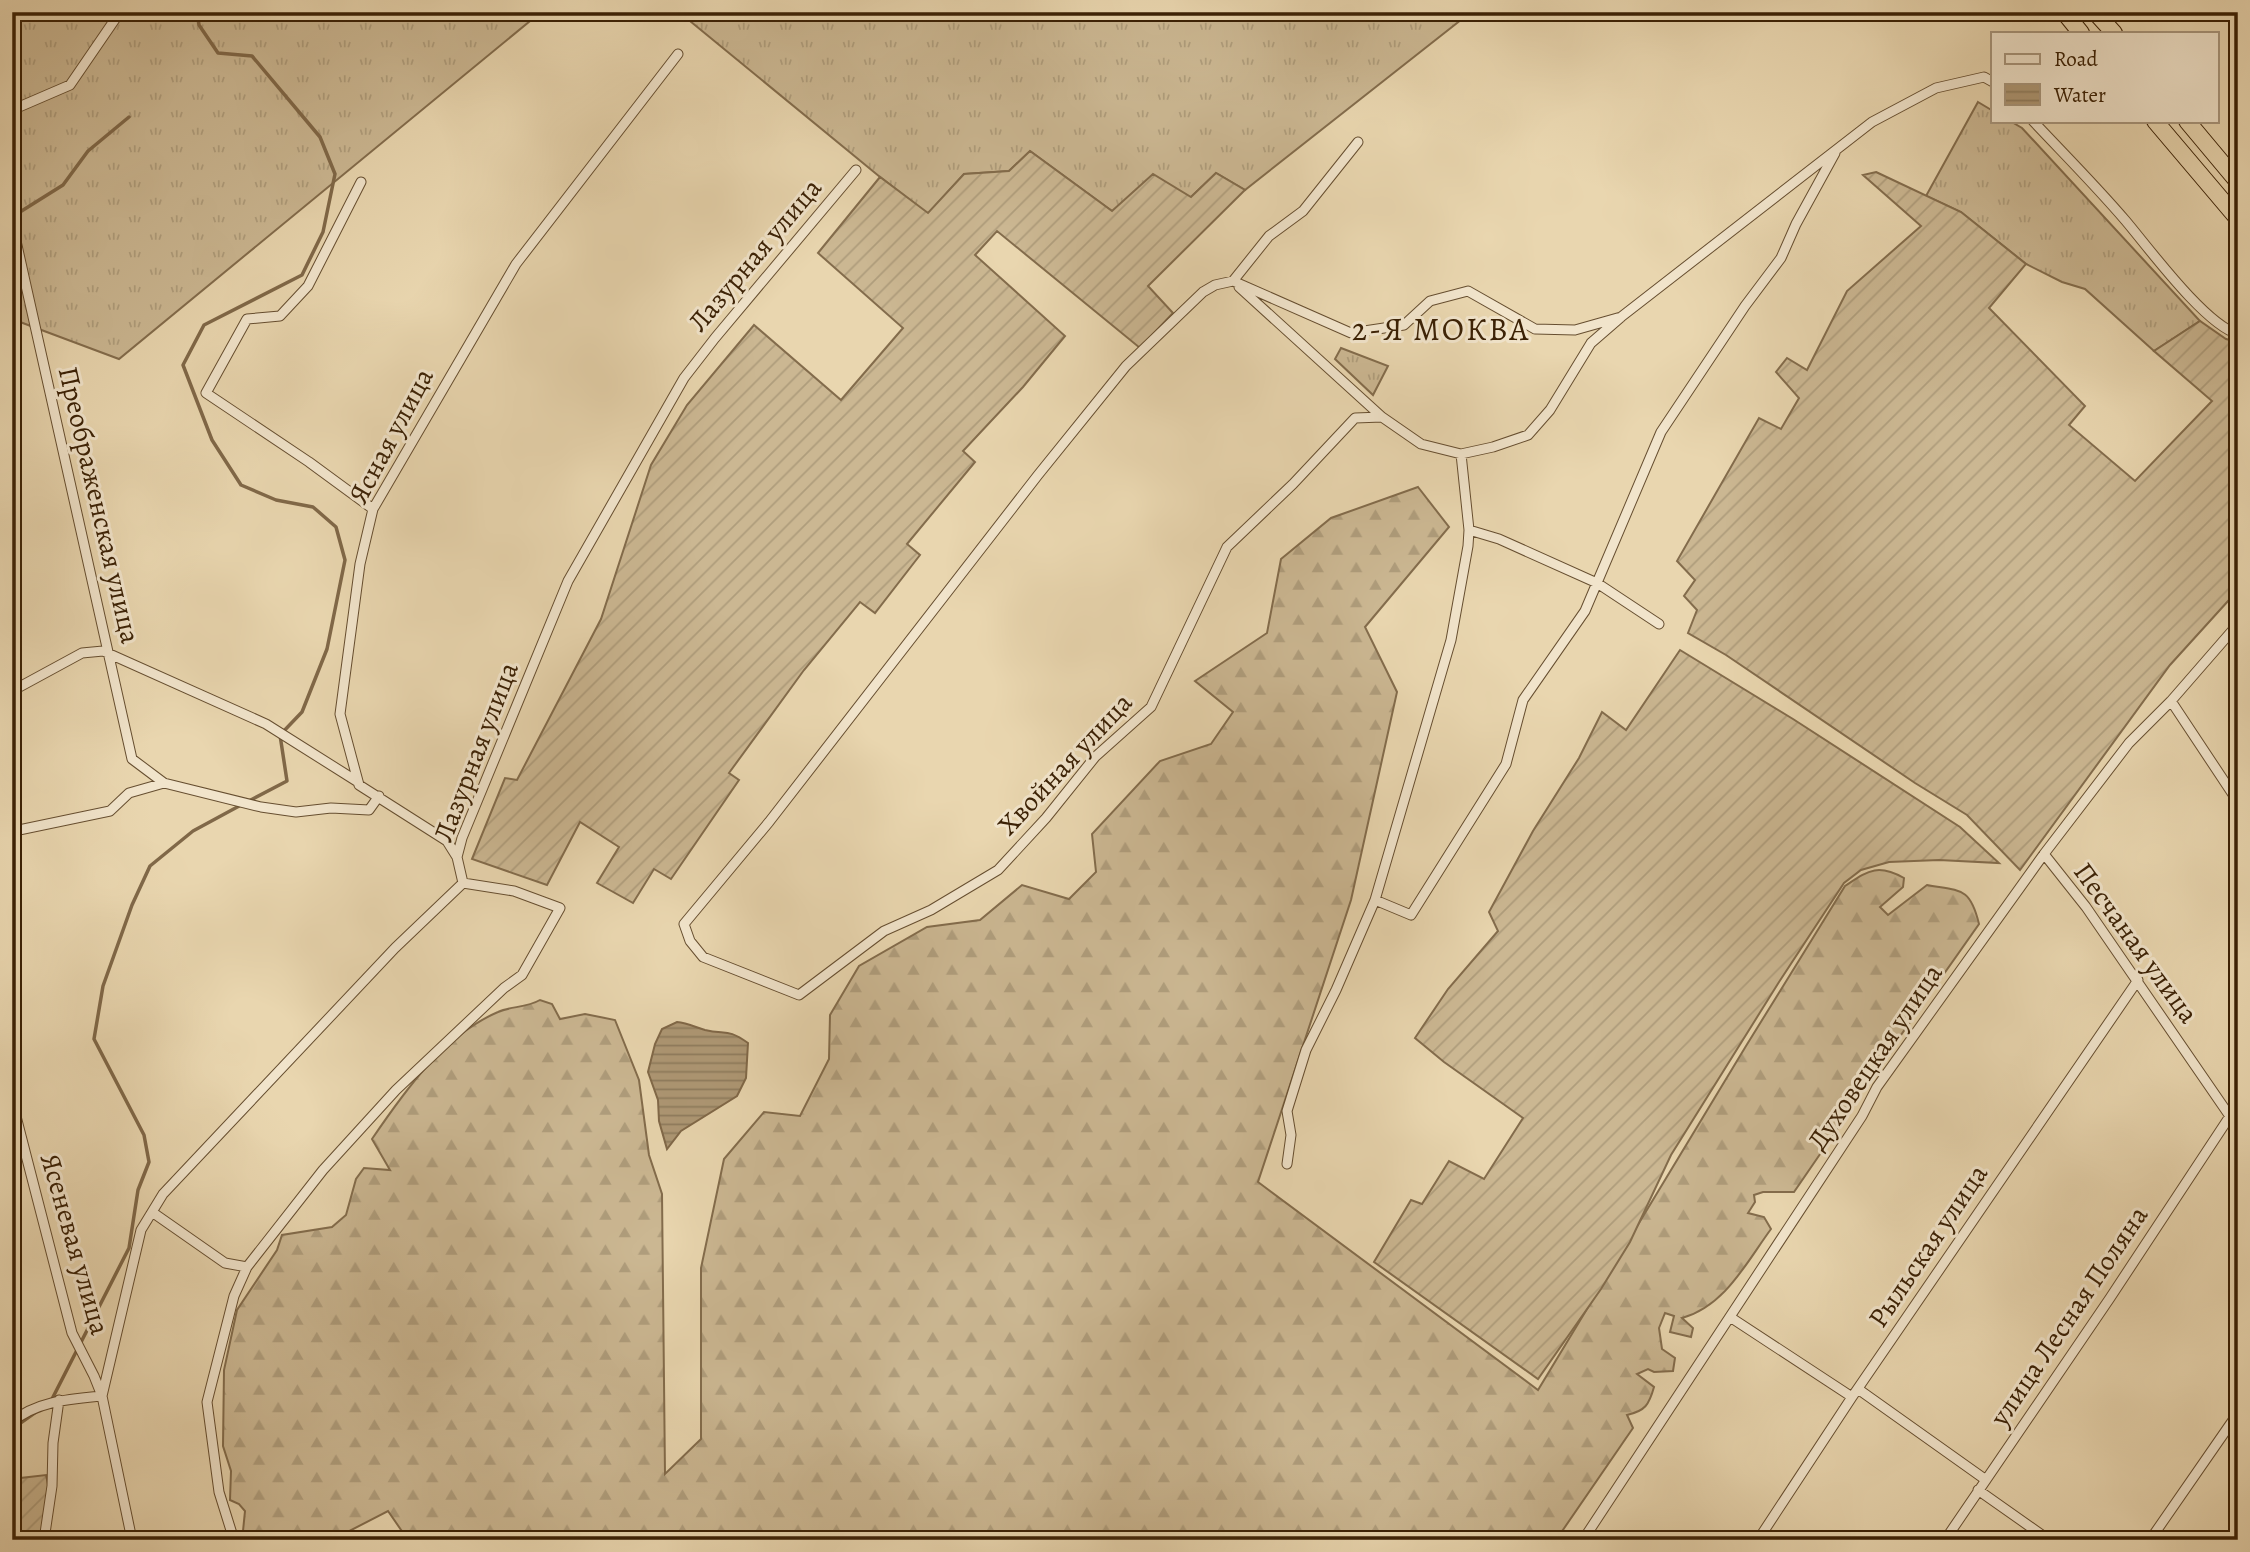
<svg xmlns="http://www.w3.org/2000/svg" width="2250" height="1552" font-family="Alegreya,serif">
  <defs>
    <pattern id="grass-tufts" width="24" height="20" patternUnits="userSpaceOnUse" patternTransform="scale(1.75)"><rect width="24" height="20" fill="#cbb792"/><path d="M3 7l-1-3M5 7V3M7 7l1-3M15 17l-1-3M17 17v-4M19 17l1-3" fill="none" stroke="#af9d7c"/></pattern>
    <pattern id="forest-firs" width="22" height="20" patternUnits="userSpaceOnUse" patternTransform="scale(1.75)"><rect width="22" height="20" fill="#cbb792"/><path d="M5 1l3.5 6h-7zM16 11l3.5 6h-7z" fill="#af9d7c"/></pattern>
    <pattern id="garden-furrows" width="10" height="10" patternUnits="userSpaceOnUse" patternTransform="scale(1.75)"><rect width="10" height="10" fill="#cbb792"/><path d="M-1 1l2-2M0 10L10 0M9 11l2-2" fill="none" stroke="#af9d7c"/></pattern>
    <pattern id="water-rules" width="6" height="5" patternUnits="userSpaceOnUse" patternTransform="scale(1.75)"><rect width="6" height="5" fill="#ae9875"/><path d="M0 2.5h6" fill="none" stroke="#8f7c5e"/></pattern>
  </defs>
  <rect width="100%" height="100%" fill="#e9d6af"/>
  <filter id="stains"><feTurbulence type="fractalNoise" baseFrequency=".00286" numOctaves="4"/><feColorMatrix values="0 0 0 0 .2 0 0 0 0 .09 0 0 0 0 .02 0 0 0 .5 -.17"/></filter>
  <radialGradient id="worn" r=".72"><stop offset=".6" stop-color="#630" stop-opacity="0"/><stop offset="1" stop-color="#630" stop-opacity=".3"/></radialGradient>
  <!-- grass -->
  <path fill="url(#grass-tufts)" stroke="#836c4c" stroke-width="2" d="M12,12h529l-422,347 -107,-40z
    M679,12h792l-226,178 -29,-17 -25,24 -79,14 -82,-60 -21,20 -45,3 -36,40 -48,-37z
    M1978,102l15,9v10h17l12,7 178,193 -46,30 -69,-62 -23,-7 -36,-18 -65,-52 -35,-16z
    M1341,348l47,18 -15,29 -38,-36z"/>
  <!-- forest -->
  <path fill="url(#forest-firs)" stroke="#836c4c" stroke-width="2" d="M1418,487l31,40 -84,100 32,65 -46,208 -93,282 280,208 208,-344 99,-160c23,-15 32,-23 59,-8l-1,9 -23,20 8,8 39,-30c34,6 43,2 52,39l-109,155 -20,16 -1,17 -55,80h-31l-9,3 1,7 -7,11 16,4 7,12c-25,34 -46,77 -89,89l11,10 -2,9 -21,-5 4,-16 -9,-3 -6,15 3,21 13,9 -2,13 -19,1 -6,-3 -11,5 17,13c-5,18 -9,24 -27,28l6,13 -77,112h-1148l-20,-29 -56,29h-85l-4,-9 2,-20 -6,-7 -9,-4 1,-29 -8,-25 1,-76 13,-60 40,-60 5,-15 50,-8 14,-12 10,-36 8,-11 26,2 -18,-31c32,-47 72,-104 126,-127 13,-6 28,-4 42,-12l12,4 8,15 25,-5 30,6 24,60 10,75 13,39 3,280 36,-35v-171l23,-109 40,-47 36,4 29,-57 1,-44 29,-49 68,-39 53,-7 42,-35 47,14 27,-27 -4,-38 68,-73 51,-17 22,-32 -38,-31 72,-48 14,-74 50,-41z"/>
  <!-- garden -->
  <path fill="url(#garden-furrows)" stroke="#836c4c" stroke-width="2" d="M1030,151l82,60 41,-37 38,23 25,-24 29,17 -97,96 25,27 -33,35 -143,-117 -22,24 90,81 -42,51 -60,64 12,11 -68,82 13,11 -45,58 -15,-11 -56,68 -75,103 10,7 -68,99 -17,-10 -21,34 -36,-20 22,-36 -39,-25 -33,63 -75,-26 33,-81 12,2 84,-161 50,-154 36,-60 67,-80 87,75 62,-72 -85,-75 62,-76 48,36 36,-39 45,-3z
    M1876,172l85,40 65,52 -37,44 96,98 -16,19 66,56 77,-80 -58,-50 46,-30 26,18 12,3v248l-68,75 -150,205 -53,-55 -52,-32 -189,-128 -38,-22 9,-23 -13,-14 11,-16 -18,-19 82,-143 22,11 18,-31 -23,-26 11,-14 20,12 40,-79 74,-65 -58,-51z
    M1680,650l113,69 167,108 39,36 -60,-3 -50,2 -28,8 -17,13 -65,99 -108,173 -41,87 -29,47 -63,90 -164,-117 37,-62 11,4 27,-43 35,18 39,-61 -79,-56 -29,-24 33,-49 50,-58 -9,-19 44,-81 46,-73 23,-46 24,18z
    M46,1475l3,14 -8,51h-29v-61z"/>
  <!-- water -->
  <path fill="url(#water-rules)" stroke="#806848" stroke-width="2" d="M677,1022c10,1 18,5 28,8 21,5 22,-2 43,13l-2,35 -9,18 -56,35 -14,18 -8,-28 -1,-21 -10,-28 7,-28 7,-15z"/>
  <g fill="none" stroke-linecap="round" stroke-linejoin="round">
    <!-- stream -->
    <path stroke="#806848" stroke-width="3.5" d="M197,12l2,13 19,28 34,3 68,81 15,37 -12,58 -21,43 -98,50 -21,40 29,75 29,45 35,15 37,7 23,20 9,33 -18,89 -25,63 -22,23 7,46 -40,21
      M12,217l51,-32 25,-34 41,-34
      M51,1401l78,-153 9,-58 11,-28 -5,-27 -50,-96 9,-53 29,-81 18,-39 43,-35 48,-26
      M12,1429l24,-17"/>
    <!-- street casing -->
    <g stroke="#664e30" stroke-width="11">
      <path id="street" d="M12,110l58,-25 50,-73
        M2033,121c31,33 63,65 92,99 23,27 80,105 113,114
        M361,182l-53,104 -28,30 -33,3 -41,74 103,69 64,47
        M12,223l120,536 32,24
        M1233,281l36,-45 34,-25 55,-69
        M1239,287l143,130 39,27 40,10 32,-7 35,-12 22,-25 41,-67 30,-26 251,-195 64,-34 48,-11 9,5
        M1382,417l-27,1 -62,66 -66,63 -76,160 -56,50 -49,61 -48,52 -67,40 -47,21 -85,64 -96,-38 -13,-16 -6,-17 85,-102 269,-347 88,-109 77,-74 12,-7 18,-4 118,52 53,-8 26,-24 38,-10 67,38 40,1 46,-13
        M1469,530l30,9 98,44 62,41
        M12,691l70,-38 21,-2 163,73 92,58
        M2171,701l67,101
        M12,836l7,-6 91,-19 19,-18 35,-10 97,24 35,5 35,-4 38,2 10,-14
        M2044,854l42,53 152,221
        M457,857l-10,-16 -88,-56 -19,-71 20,-150 13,-55 143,-245 162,-210
        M1375,900l36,15 95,-151 17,-64 62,-89 76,-179 84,-126 36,-48 15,-34 39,-71
        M12,1101l60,232 22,43 8,20 30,144
        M1287,1164l4,-29 -4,-24 19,-61 30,-60 39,-90 76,-260 17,-94 1,-16 -8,-76
        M247,1267l-22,-4 -73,-51 11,-18 232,-246 68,-65 -6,-26 5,-19 106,-257 116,-203 31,-40 141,-168
        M1730,1317l122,80
        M1858,1389l128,91
        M12,1422c25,-21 59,-23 90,-26l39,-166 11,-18
        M1978,1490l71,50
        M44,1540l8,-54 1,-43 6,-43
        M234,1540l-15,-48 -12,-90 27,-106 13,-29 76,-97 73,-80 108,-102 18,-13 38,-67 -46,-17 -51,-8
        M1583,1540l279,-424 15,-29 167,-233 85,-111 42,-42 67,-77
        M1758,1540l94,-143 286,-417
        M1945,1540l165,-242 120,-182
        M2150,1540l88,-127"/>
    </g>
    <!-- highway casing -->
    <g stroke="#3b2105" stroke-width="18">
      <path id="highway" d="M2064,12l17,21
        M2095,12l19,21
        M2155,121l83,98
        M2187,121l51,61"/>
    </g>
    <!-- street -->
    <use href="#street" stroke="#f1e4cb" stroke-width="9"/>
    <!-- highway -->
    <use href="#highway" stroke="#e9d6af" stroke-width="16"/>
  </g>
  <g text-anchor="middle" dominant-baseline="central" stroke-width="6" stroke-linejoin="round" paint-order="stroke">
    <!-- street labels -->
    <g font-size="28" fill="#3b2105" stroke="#f1e4cb">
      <text transform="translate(755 255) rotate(-50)">Лазурная улица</text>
      <text transform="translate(391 436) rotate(-62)">Ясная улица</text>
      <text transform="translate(99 505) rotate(77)">Преображенская улица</text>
      <text transform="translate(476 752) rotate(-69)">Лазурная улица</text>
      <text transform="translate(1065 764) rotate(-47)">Хвойная улица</text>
      <text transform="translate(2136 943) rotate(54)">Песчаная улица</text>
      <text transform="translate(1875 1057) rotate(-56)">Духовецкая улица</text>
      <text transform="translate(75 1244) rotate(74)">Ясеневая улица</text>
      <text transform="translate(1928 1246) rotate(-56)">Рыльская улица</text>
      <text transform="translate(2069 1316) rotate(-56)">улица Лесная Поляна</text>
    </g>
    <!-- quarter labels -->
    <g font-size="32" letter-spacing="2" fill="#3b2105" stroke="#f1e4cb">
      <text x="1441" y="329">2-Я МОКВА</text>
    </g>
  </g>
  <!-- margin -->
  <rect width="2250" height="1552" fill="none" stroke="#e9d6af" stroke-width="42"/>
  <rect x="14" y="14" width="2222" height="1524" fill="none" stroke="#3b2105" stroke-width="3.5"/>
  <rect x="21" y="21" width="2208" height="1510" fill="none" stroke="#3b2105" stroke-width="2"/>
  <!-- legend -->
  <rect x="1991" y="32" width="228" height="91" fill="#f1e4cb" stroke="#a8967c" stroke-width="2"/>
  <rect x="2005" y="54" width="35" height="10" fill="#f1e4cb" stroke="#a8967c" stroke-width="2"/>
  <text x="2054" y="66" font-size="21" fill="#3b2105">Road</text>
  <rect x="2005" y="84" width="35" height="21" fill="url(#water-rules)" stroke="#a8967c" stroke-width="2"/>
  <text x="2054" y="102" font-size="21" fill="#3b2105">Water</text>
  <rect width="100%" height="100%" filter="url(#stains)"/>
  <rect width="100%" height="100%" fill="url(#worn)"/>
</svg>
